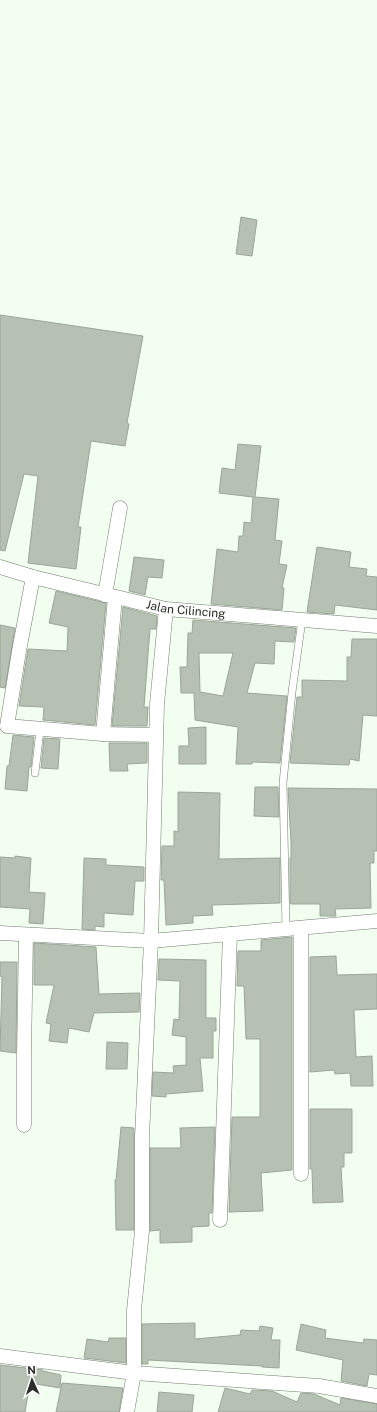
<svg xmlns="http://www.w3.org/2000/svg" width="377" height="1412" font-family="'Public Sans',sans-serif">
  <rect width="100%" height="100%" fill="#f2fef0"/>
  <!-- building -->
  <path fill="#b6c1b3" stroke="#9ba698" fill-rule="evenodd" d="M241,217l16,3 -5,36 -16,-2z
    M0,315l143,21 -16,87 2,1 -4,22 -34,-5 -13,86h3l-5,42 -48,-6 10,-87 -14,-2 -19,77 -5,-1z
    M238,444l23,2 -6,51 24,2 -4,41 7,1 -3,23 8,1 -5,23h2l-2,22 -71,-6 6,-55 21,3 1,-16h4l1,-14 7,1 2,-26 -34,-4 3,-25 13,2z
    M317,547l34,5 -2,15 18,2 -1,7 11,1v33l-42,-5 -1,9 -27,-2z
    M134,557l30,3 -2,18 -14,-1 -3,18 -16,-4z
    M56,591l50,12 -11,122 -52,-5 1,-13 -25,-1 9,-57 39,2 1,-24 -19,-4z
    M123,607l34,9 -1,13h-6l-6,78h4l-1,19h-35z
    M193,620l103,8 -2,14 -19,-1 -1,23 -19,-1 -8,30 40,3 -7,67 -28,-1v2h-16l2,-37 -43,-7 -1,-27h-13l-1,-26h7l1,-34h4zM199,653h34l-10,43 -23,-4z
    M0,625l15,3 -10,60 -5,-1z
    M352,639h25v77l-14,-1 -4,46 -9,-2 -1,6 -59,-2 7,-66h5v-17l45,1v-24h4z
    M206,727v37h-27v-18h10l-1,-18z
    M13,735l21,2 -3,30h-2l-2,24 -22,-2 2,-23h2z
    M44,738l16,1 -2,30 -17,-1z
    M109,743h38v20l-20,1 1,7h-18z
    M255,787h23l1,30 -25,-1z
    M288,788l89,1v62h-3v12h-4l1,45 -36,1 1,7h-16v-12h-29l-1,-1v-45h1v-16z
    M178,792l42,1 -1,66 61,-1v45l-68,2 1,10 -20,1v7l-27,2 -2,-45h-3l1,-34h12v-15l4,1z
    M15,856l16,2 -2,34 16,1 -2,31 -14,-1 1,-14 -30,-2v-50l15,1z
    M84,858l22,1v6l38,2v14h-9l-2,34 -29,-2v14l-9,-1v4l-13,-1z
    M292,937v233l-31,3 2,38 -34,1 3,-95h28v-78h-14l-2,-53h-7l1,-35h23v-11z
    M34,943l62,4 3,47 41,-1 -1,19 -45,1 -5,19 -20,-4 -2,15 -18,-2 2,-17 -5,-1 8,-38h-20z
    M336,956l1,19 40,-1v35l-23,1 2,47 16,-1 1,30h-22l-1,-13 -15,1 -1,-4 -24,2v-115z
    M159,959l47,1v58h10v13h-3v27h-13l3,33 -37,3v3l-14,-1 1,-24 21,1 -1,-7 13,-1v-28l-14,-2 2,-16 5,1 1,-39 -22,-1z
    M0,962h17l-1,91 -16,-2 2,-74 -2,-1z
    M107,1042l21,1 -1,26h-21z
    M310,1109h42v44h-8v14h-3l2,35 -30,1 -1,-34h-2z
    M121,1127l13,1v102h-18l-1,-50h1z
    M215,1127l-3,86h-3v13l-17,1v15l-32,1v-13l-10,1v-83h31l-1,-20z
    M195,1323v16l45,-4 1,-5 18,1 1,-5 13,2 -2,12h9l-1,28 -17,-1v-1l-114,-6v4h-6v-40z
    M301,1324l25,6 -1,8 38,5 1,-4 13,1v35l-8,-1 -2,12 -26,-5 2,-21 -47,-10z
    M109,1338h17v25l-42,-5 3,-19 21,3z
    M0,1365l43,5v1l18,4 -1,13 -30,-5 -5,29h-25z
    M62,1383l61,5 -4,24h-63z
    M225,1388l25,6 2,-4 20,1 25,11 4,-9 13,1 26,11 1,-7 36,6v8h-159z
    M159,1392l35,3 -2,17h-35z"/>
  <g fill="none" stroke-linecap="round" stroke-linejoin="round">
    <!-- lane casing -->
    <g stroke="#737e71" stroke-width="8">
      <path id="lane" d="M35,773l5,-43
        M286,929l-3,-146 9,-91 10,-72"/>
    </g>
    <!-- street casing -->
    <g stroke="#737e71" stroke-width="15">
      <g id="street">
        <path id="s1" d="M0,567l33,10 133,32 211,17"/>
        <path d="M33,577l-14,74 -12,75 96,8 12,-137"/>
        <path d="M105,595l15,-87"/>
        <path d="M103,734l53,1"/>
        <path d="M0,933l151,8 226,-20"/>
        <path d="M24,1125v-70l2,-120"/>
        <path d="M301,1174v-246"/>
        <path d="M220,1220l10,-286"/>
        <path d="M0,1356l134,17 185,13 58,10"/>
        <path d="M127,1412l7,-39v-63l8,-79v-94l9,-196 6,-237 9,-95"/>
      </g>
    </g>
    <!-- lane -->
    <use href="#lane" stroke="#fff" stroke-width="7"/>
    <!-- street -->
    <use href="#street" stroke="#fff" stroke-width="14"/>
  </g>
  <g text-anchor="middle" dominant-baseline="central" stroke-width="3" stroke-linejoin="round" paint-order="stroke">
    <!-- street labels -->
    <g font-size="12" fill="#2a2f29" stroke="#fff">
      <text stroke="none"><textPath href="#s1" startOffset="191">Jalan Cilincing</textPath></text>
    </g>
  </g>
  <!-- north arrow -->
  <g transform="translate(32 1380) rotate(357)" stroke="#ffffff" stroke-width="3" paint-order="stroke">
  <path d="M0-3L7 15L0 10L-7 15Z" fill="#2a2f29"/>
  <text y="-6" font-size="11" font-weight="bold" text-anchor="middle" fill="#2a2f29">N</text>
  </g>
</svg>
